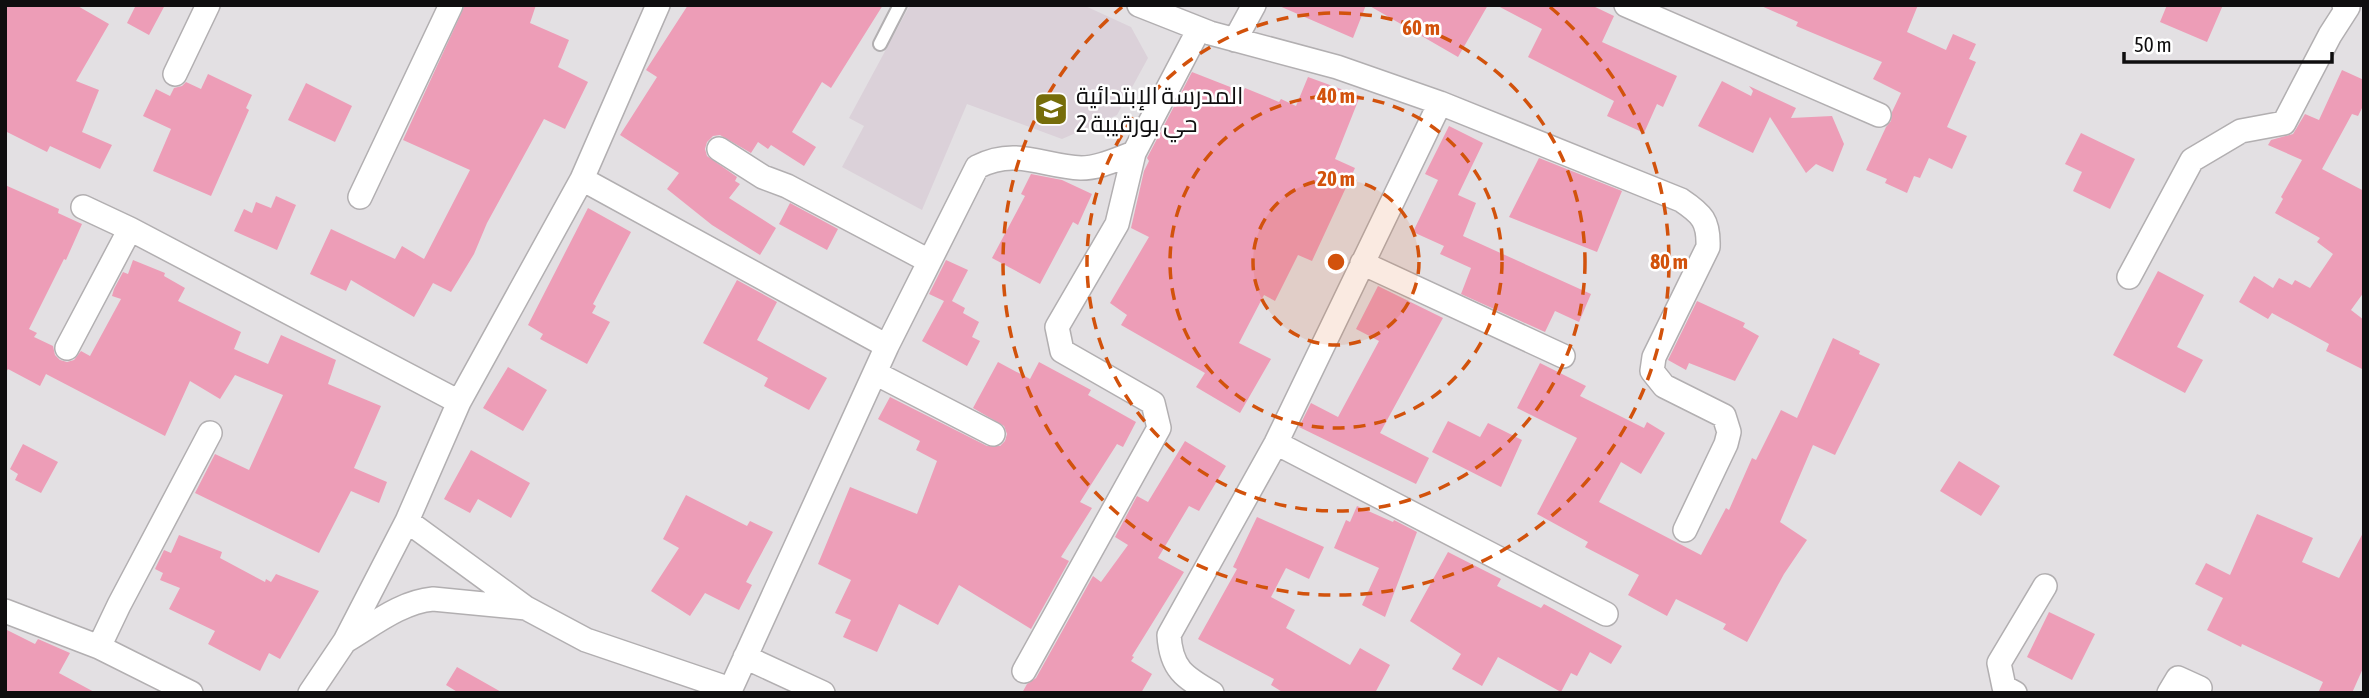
<svg xmlns="http://www.w3.org/2000/svg" width="2369" height="698" font-family="'Asap Condensed',Cairo,sans-serif">
  <rect width="100%" height="100%" fill="#e3e0e3"/>
  <!-- built -->
  <path fill="#dbd1d9" d="M910,5h173l48,22 17,31 -31,57 -55,24 -95,-35 -45,106 -80,-43 22,-41 -15,-8z"/>
  <!-- building -->
  <path fill="#ed9db7" d="M5,5h71l33,19 -33,57 23,9 -17,42 30,13 -12,24 -50,-23 -3,6 -42,-21z
    M136,5h29l-16,30 -22,-12z
    M465,5h71l-6,18 39,17 -11,27 30,15 -23,47 -21,-10 -57,104 -13,31 -23,38 -18,-9 -19,34 -63,-37 -5,11 -36,-17 21,-45 64,30 7,-13 22,13 46,-89 -67,-30z
    M688,5h195l-52,83 -9,-6 -30,50 24,15 -12,19 -33,-21 -3,4 -10,-7 -7,11 -31,-18 -7,1 -6,6 -2,7 2,7 30,21 -2,4 5,3 -11,14 47,30 -16,27 -48,-30 -45,-36 12,-16 -59,-38 37,-58 -11,-7z
    M1277,5h89l-13,33z
    M1368,5h120l-30,52z
    M1496,5h95l23,11 -12,26 75,34 -14,31 -6,-3 -13,29 -37,-17 7,-15 -86,-44 14,-28z
    M1759,5h159l-11,27 39,18 7,-16 23,10 -7,15 7,3 -29,65 20,9 -15,33 -23,-11 -9,20 -6,-2 -7,17 -22,-10 2,-4 -21,-9 20,-43 5,-6 1,-9 9,-19 -28,-14 9,-17 -86,-36 2,-4z
    M2167,5h56l-16,37 -47,-20z
    M2342,70l22,10v24l-6,12 -6,-2 -30,55 42,22v101l-13,18 13,10v50l-38,-19 3,-7 -57,-31 -4,6 -29,-17 15,-26 19,12 6,-10 13,7 3,-5 15,8 23,-34 -16,-12 3,-4 -45,-25 8,-14 -2,-2 21,-37 -34,-15 3,-5 22,-6 12,-20 14,6z
    M1192,72l51,20 2,-4 34,14 2,-3 15,7 12,-29 52,19 -25,63 20,9 -43,93 -14,-6 -23,46 -11,-6 -25,48 32,16 -31,54 -44,-26 9,-14 -84,-48 6,-10 -17,-12 39,-66 -18,-9 13,-57 5,-10 -2,-3z
    M208,74l44,21 -6,13 3,2 -38,86 -58,-25 18,-42 -28,-13 13,-27 14,7 4,-8 8,-2 4,-4 15,7z
    M1722,81l29,15 2,-5 -4,-5 47,22 -5,10 41,-2 12,28 -11,28 -17,-8 -10,9 -36,-56 -17,36 -55,-27z
    M306,83l46,23 -17,36 -47,-22z
    M1449,126l34,17 -25,52 18,8 -13,33 128,58 -12,28 -24,-11 -10,21 -84,-38 10,-26 -31,-14 4,-8 -31,-14 25,-52 -13,-6z
    M2081,133l54,26 -25,50 -37,-18 9,-19 -17,-8z
    M1539,158l83,33 -25,61 -88,-35z
    M1031,174l31,6 30,14 -14,31 -5,-3 -33,62 -48,-26 33,-62 -4,-2z
    M5,185l54,24 -1,4 24,11 -16,36 -2,-1 -35,70 8,4 -3,4 19,9 2,9 5,5 7,2 7,-2 7,-9 9,5 31,-57 -9,-3 2,-7 9,-17 5,2 5,-14 32,13 -1,3 21,12 -7,13 63,31 -7,17 34,15 13,-29 55,25 -8,24 53,22 -27,62 33,14 -8,21 -28,-12 -32,62 -124,-60 20,-39 34,16 34,-75 -48,-20 -15,24 -30,-18 -25,55 -119,-62 -6,12 -32,-17 -3,5z
    M276,196l20,9 -19,45 -43,-19 10,-22 8,4 4,-11 15,6z
    M790,203l48,26 -11,21 -48,-26z
    M588,208l43,24 -38,72 3,2 -4,7 18,9 -23,42 -47,-25 3,-5 -15,-9z
    M946,260l22,10 -16,31 13,7 -2,5 16,9 -7,15 8,4 -13,25 -45,-25 22,-40 -15,-7z
    M2158,271l46,24 -27,52 26,13 -18,33 -72,-38z
    M737,280l40,22 -20,38 70,38 -18,32 -45,-24 4,-8 -65,-35z
    M1378,286l65,32 -63,115 49,25 -13,26 -117,-57 12,-24 27,14 41,-76 -23,-12z
    M1697,301l48,22 -2,4 16,9 -24,45 -46,-18 -3,7 -18,-10z
    M1833,338l27,13 -1,3 21,10 -45,91 -22,-10 -33,77 27,18 -23,34 -37,68 -24,-13 3,-5 -50,-25 -9,17 -39,-21 11,-20 -54,-28 3,-5 -51,-28 40,-76 -60,-30 23,-45 46,23 -6,10 64,32 3,-6 18,11 -24,41 -20,-12 -22,40 102,53 25,-47 3,2 23,-52 4,2 25,-50 16,8z
    M998,362l32,17 9,-17 52,28 -3,5 48,27 -13,25 -6,-3 -37,58 12,6 -31,49 8,4 -38,68 -72,-44 -21,40 -39,-21 -22,48 -34,-15 8,-17 -16,-7 16,-33 -33,-16 32,-77 67,27 20,-53 -21,-11 4,-9 -42,-22 12,-22 97,49h13l5,-5 2,-7 -3,-8 -31,-18z
    M508,367l39,23 -24,41 -40,-23z
    M1448,421l32,16 8,-14 34,17 -21,47 -69,-35z
    M1185,441l41,25 -27,45 -10,-5 -31,52 26,14 -52,84 2,1 -3,4 21,13 -11,19h-119l5,-9 9,-6 57,-102 8,6 27,-37 -13,-8 22,-41 11,6z
    M23,444l35,18 -17,31 -26,-13 3,-6 -8,-5z
    M471,450l59,33 -19,35 -33,-19 -8,14 -26,-14z
    M1959,461l41,25 -19,30 -41,-25z
    M686,495l61,31 3,-5 23,11 -27,50 6,3 -13,25 -34,-17 -15,23 -39,-25 28,-43 -16,-9z
    M1357,506l36,16 1,-2 23,12 -32,85 -23,-12 17,-37 -45,-20 12,-28 4,2z
    M2257,514l56,24 -11,24 37,16 25,-47v135l-12,27h-34l5,-11 -2,-1 -79,-37 -1,3 -34,-17 16,-32 -28,-14 11,-21 24,12z
    M1257,517l67,30 -15,32 -23,-11 -15,29 24,13 -9,18 64,37 10,-17 30,17 -15,28h-91l-13,-8 3,-6 -76,-40 39,-70 -4,-2z
    M179,535l43,17 -2,6 45,24 1,-3 5,3 5,-8 43,17 -39,68 -11,-6 -9,18 -52,-27 7,-13 -46,-22 11,-21 -20,-8 3,-7 -8,-4 9,-19 7,3z
    M1448,552l53,27 -4,7 44,22 3,-4 78,42 -11,18 -21,-12 -13,24 -6,-3 -10,19 -63,-35 -16,29 -30,-17 9,-15 -51,-33z
    M2049,612l46,22 -23,46 -45,-23z
    M5,629l30,15 3,-5 32,14 -11,20 37,20h-91z
    M457,667l46,26h-44l-13,-8z"/>
  <g fill="none" stroke-linecap="round" stroke-linejoin="round">
    <!-- service casing -->
    <g stroke="#b2afb1" stroke-width="16">
      <path id="service" d="M880,44l20,-39"/>
    </g>
    <!-- minor casing -->
    <g stroke="#b2afb1" stroke-width="26">
      <path id="minor" d="M1139,5l71,28 127,34 103,36 241,97c21,14 28,21 27,47l-54,110 -2,14 12,15 60,30 5,16 -3,12 -41,86
        M1626,5l253,110
        M1235,40l19,-35
        M175,74l33,-69
        M719,149l44,28 24,9 142,75
        M582,179l305,167
        M360,197l91,-192
        M83,207l47,22 329,173
        M1362,263l201,93
        M2129,277l63,-117 49,-29 43,-8 46,-88 18,-28 -4,-2
        M67,348l63,-119
        M877,374l116,60
        M1276,443l330,171
        M407,521l119,87 60,32 144,49
        M5,611l94,36 92,46
        M347,640c27,-16 54,-38 86,-41l93,9
        M99,647l20,-42 91,-172
        M745,657l78,36
        M1024,671l135,-243 -6,-25 -91,-52 -5,-24 60,-103 17,-71
        M310,693l35,-52 62,-120 52,-119 123,-223 76,-174
        M729,693l158,-347 90,-179c38,-20 65,-1 104,1 18,0 36,-9 53,-15l65,-124
        M1212,693c-28,-16 -41,-24 -43,-58l107,-192 164,-340
        M2015,693l-11,-6 -5,-24 46,-77
        M2169,693l9,-15 22,10"/>
    </g>
    <!-- service -->
    <use href="#service" stroke="#fff" stroke-width="12"/>
    <!-- minor -->
    <use href="#minor" stroke="#fff" stroke-width="23"/>
  </g>
  <!-- distance rings -->
  <circle cx="1336" cy="262" r="83" fill="#d2520c" fill-opacity=".12"/>
  <g fill="none" stroke="#d2520c" stroke-width="3.5" stroke-dasharray="12 9">
    <circle cx="1336" cy="262" r="83"/>
    <circle cx="1336" cy="262" r="166"/>
    <circle cx="1336" cy="262" r="249"/>
    <path d="M1550 7A333 333 0 1 1 1122 7"/>
  </g>
  <!-- icons -->
  <defs>
    <g id="school-square" transform="scale(1.75)"><rect x="-9" y="-9" width="18" height="18" rx="4" fill="#766d0a" stroke="#fff"/><path d="M0-5L7-2L0 1L-7-2ZM-4 1L0 2.5L4 1V4Q0 6-4 4Z" fill="#fff"/></g>
  </defs>
  <g fill-rule="evenodd">
    <use href="#school-square" x="1051" y="109"/>
  </g>
  <g text-anchor="middle" dominant-baseline="central" stroke-width="5" stroke-linejoin="round" paint-order="stroke">
    <!-- poi labels -->
    <g font-size="24" fill="#0f0e0f" stroke="#fff" text-anchor="start">
      <text x="1076" y="95">المدرسة الإبتدائية<tspan x="1076" dy="28">حي بورقيبة 2</tspan></text>
    </g>
  </g>
  <circle cx="1336" cy="262" r="10" fill="#d2520c" stroke="#fff" stroke-width="3.5"/>
  <g font-size="21" text-anchor="middle" font-weight="bold" fill="#d2520c" stroke="#fff" stroke-width="5" stroke-linejoin="round" paint-order="stroke">
    <text x="1421" y="35">60 m</text>
    <text x="1336" y="103">40 m</text>
    <text x="1336" y="186">20 m</text>
    <text x="1669" y="269">80 m</text>
  </g>
  <!-- border -->
  <rect width="2369" height="698" fill="none" stroke="#0f0e0f" stroke-width="14"/>
  <!-- scale -->
  <path d="M2124 52v10h208v-10" fill="none" stroke="#0f0e0f" stroke-width="3.5"/>
  <text x="2134" y="52" font-size="21" fill="#0f0e0f" stroke="#ffffff" stroke-width="5" paint-order="stroke">50 m</text>
</svg>
